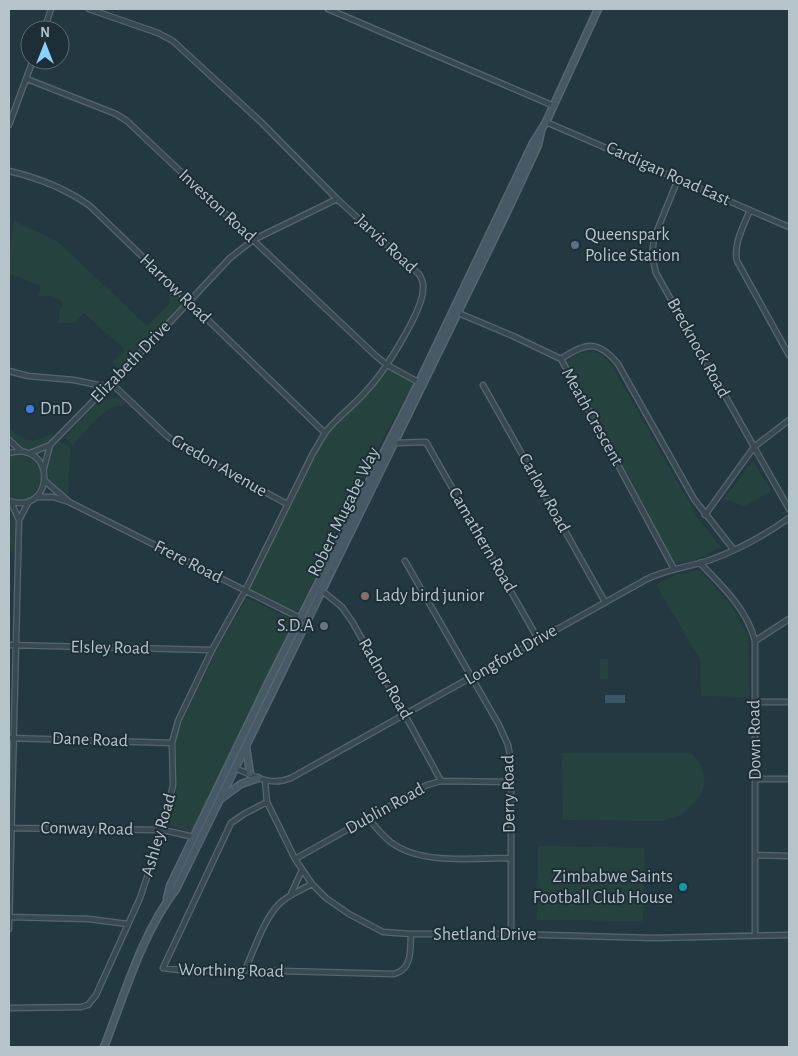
<svg xmlns="http://www.w3.org/2000/svg" width="798" height="1056" font-family="'Alegreya Sans',sans-serif">
  <rect width="100%" height="100%" fill="#243841"/>
  <!-- green -->
  <path fill="#26423e" d="M14,221l43,20 90,85 23,-23 -1,-9 4,-3c6,6 9,9 6,18l-59,61 -8,-7 13,-13 -41,-37 -9,10h-16v-11l4,-7 -1,-4 -11,-5h-13l3,-8 -2,-3 -30,-11v-18z
    M590,352l11,2 10,10 88,156 22,27 -22,12 -24,5 -109,-203 14,-8z
    M388,369l26,14 -35,63 -80,164 -7,1 -42,-21v-5l65,-130 12,-20 43,-43z
    M116,398l6,1 3,3 -3,4c-13,-5 -40,29 -49,39l-8,-8 33,-36z
    M9,428c15,14 25,17 43,4l3,4c-8,8 -23,19 -34,12 -4,-3 -8,-9 -12,-12z
    M60,441l10,7 -2,48 -19,-17 -2,-12 5,-17z
    M13,455c43,-3 30,57 -4,42v-40z
    M753,460l18,31 -26,15 -21,-7z
    M9,508c11,12 7,29 7,44l-7,1z
    M700,570l30,34 18,31 1,62 -48,-1 -1,-37 -44,-74 19,-10z
    M247,598l43,20 2,7 -101,208 -19,-7 -4,-4 8,-29 -1,-51 2,-10 39,-81z
    M600,659h8v20h-8z
    M562,753h128l3,2 8,10 4,19 -5,12 -17,18 -20,7 -100,-1z
    M538,846l107,2 -2,73 -106,-1z"/>
  <!-- water -->
  <path fill="#385869" d="M605,695h20v8h-20z"/>
  <g fill="none" stroke-linecap="round" stroke-linejoin="round">
    <!-- minor casing -->
    <g stroke="#56666e" stroke-width="7">
      <path id="minor" d="M328,9l226,97
        M44,30l7,-21
        M27,79l89,35 11,7 249,235 11,9 33,18
        M546,122l243,105
        M9,125l24,-65
        M9,171c30,7 56,17 81,35l235,227
        M678,179l-24,59 -2,18 4,17 133,236
        M750,210c-6,15 -17,34 -13,51l52,94
        M456,312l57,24 48,23
        M9,371l19,5 46,4 33,7
        M111,383l56,53 15,11 105,57
        M483,385l122,217
        M9,440l12,11
        M394,443l32,-1 112,197
        M9,453c48,-13 46,63 0,48
        M30,453l20,-8 105,-107 75,-80 23,-18 84,-41
        M44,468l6,-23
        M45,481l23,20
        M37,497h16l16,5 237,119
        M11,502l8,18
        M705,515l49,-68 35,-27
        M405,561l94,164 9,20 3,16v173
        M700,563c22,23 47,46 55,78v294
        M674,569l-113,-210c24,-16 37,-20 57,5l76,135 40,51
        M321,590l21,17 11,16 52,92 36,66
        M755,641l34,-22
        M9,645l203,5
        M755,702h34
        M9,738l163,5
        M235,768c20,8 35,19 56,10l356,-199c20,-10 42,-12 63,-19 28,-10 55,-25 79,-42
        M756,779h33
        M265,781l2,21 28,57 17,25 14,14 23,16 34,18 28,2h100l142,4 136,-3
        M267,802l-23,12 -13,9 -68,145 25,3 57,-1 149,4c19,-5 16,-25 17,-40
        M368,818c8,9 14,18 24,25 30,22 82,15 118,15
        M9,828l154,2 31,7
        M755,855l34,1
        M295,859l132,-74 14,-4 69,1
        M291,894l11,-24
        M9,917l80,2 38,5
        M9,929l10,-409 10,-19
        M245,970c9,-20 19,-51 34,-66 9,-9 22,-14 33,-20
        M9,1008l72,-1 7,-2 8,-10 44,-97 23,-68 10,-45 -1,-42 6,-22 34,-71 33,-59 68,-138c4,-6 8,-14 12,-20 12,-16 30,-28 43,-44 16,-17 55,-78 55,-100 1,-6 -1,-10 -4,-15l-82,-75 -76,-77 -88,-81 -15,-8 -69,-24"/>
    </g>
    <!-- secondary casing -->
    <g stroke="#56666e" stroke-width="9">
      <path id="secondary" d="M246,747l4,26
        M222,798l19,-14 17,-6
        M167,898l3,-12 101,-209 148,-295 114,-239 13,-21 52,-113
        M104,1047c21,-53 37,-112 72,-158l330,-675 32,-69 3,-14"/>
    </g>
    <!-- minor -->
    <use href="#minor" stroke="#394951" stroke-width="4.5"/>
    <!-- secondary -->
    <use href="#secondary" stroke="#465964" stroke-width="6"/>
  </g>
  <!-- markers -->
  <circle fill="#5c6f8a" stroke="#1d2e36" stroke-width="2" cx="575" cy="245" r="5"/>
  <circle fill="#3f7fe0" stroke="#1d2e36" stroke-width="2" cx="30" cy="409" r="5"/>
  <circle fill="#8d6e63" stroke="#1d2e36" stroke-width="2" cx="365" cy="596" r="5"/>
  <circle fill="#6b7280" stroke="#1d2e36" stroke-width="2" cx="324" cy="626" r="5"/>
  <circle fill="#0f9aa8" stroke="#1d2e36" stroke-width="2" cx="683" cy="887" r="5"/>
  <g text-anchor="middle" dominant-baseline="central" stroke-width="4" stroke-linejoin="round" paint-order="stroke">
    <!-- street labels -->
    <g font-size="18" fill="#b5c3cb" stroke="#1d2e36">
      <text transform="translate(668 174) rotate(24)">Cardigan Road East</text>
      <text transform="translate(217 206) rotate(43)">Investon Road</text>
      <text transform="translate(386 244) rotate(43)">Jarvis Road</text>
      <text transform="translate(175 289) rotate(44)">Harrow Road</text>
      <text transform="translate(698 348) rotate(61)">Brecknock Road</text>
      <text transform="translate(131 362) rotate(-46)">Elizabeth Drive</text>
      <text transform="translate(592 417) rotate(61)">Meath Crescent</text>
      <text transform="translate(219 466) rotate(30)">Gredon Avenue</text>
      <text transform="translate(544 493) rotate(61)">Carlow Road</text>
      <text transform="translate(344 512) rotate(-64)">Robert Mugabe Way</text>
      <text transform="translate(482 540) rotate(60)">Camathern Road</text>
      <text transform="translate(188 562) rotate(27)">Frere Road</text>
      <text transform="translate(110 648) rotate(1)">Elsley Road</text>
      <text transform="translate(511 655) rotate(-30)">Longford Drive</text>
      <text transform="translate(385 679) rotate(60)">Radnor Road</text>
      <text transform="translate(90 740) rotate(2)">Dane Road</text>
      <text transform="translate(755 740) rotate(-91)">Down Road</text>
      <text transform="translate(509 794) rotate(-91)">Derry Road</text>
      <text transform="translate(385 809) rotate(-29)">Dublin Road</text>
      <text transform="translate(87 829) rotate(1)">Conway Road</text>
      <text transform="translate(159 835) rotate(-74)">Ashley Road</text>
      <text x="485" y="935">Shetland Drive</text>
      <text transform="translate(231 971) rotate(1)">Worthing Road</text>
    </g>
    <!-- poi labels -->
    <g font-size="18" fill="#b5c3cb" stroke="#1d2e36" text-anchor="start">
      <text x="585" y="235">Queenspark<tspan x="585" dy="21">Police Station</tspan></text>
      <text x="40" y="409">DnD</text>
      <text x="375" y="596">Lady bird junior</text>
      <text x="314" y="626" text-anchor="end">S.D.A</text>
      <text x="673" y="877" text-anchor="end">Zimbabwe Saints<tspan x="673" dy="21">Football Club House</tspan></text>
    </g>
  </g>
  <!-- border -->
  <rect width="798" height="1056" fill="none" stroke="#b5c3cb" stroke-width="20"/>
  <!-- north arrow -->
  <g transform="translate(45 45)"><circle r="24" fill="#1d2e36" stroke="#5a6a72"/>
  <path d="M0-4L9 19L0 12L-9 19Z" fill="#89d2fc"/>
  <text y="-8" font-size="14" font-weight="bold" text-anchor="middle" fill="#b5c3cb">N</text>
  </g>
</svg>
